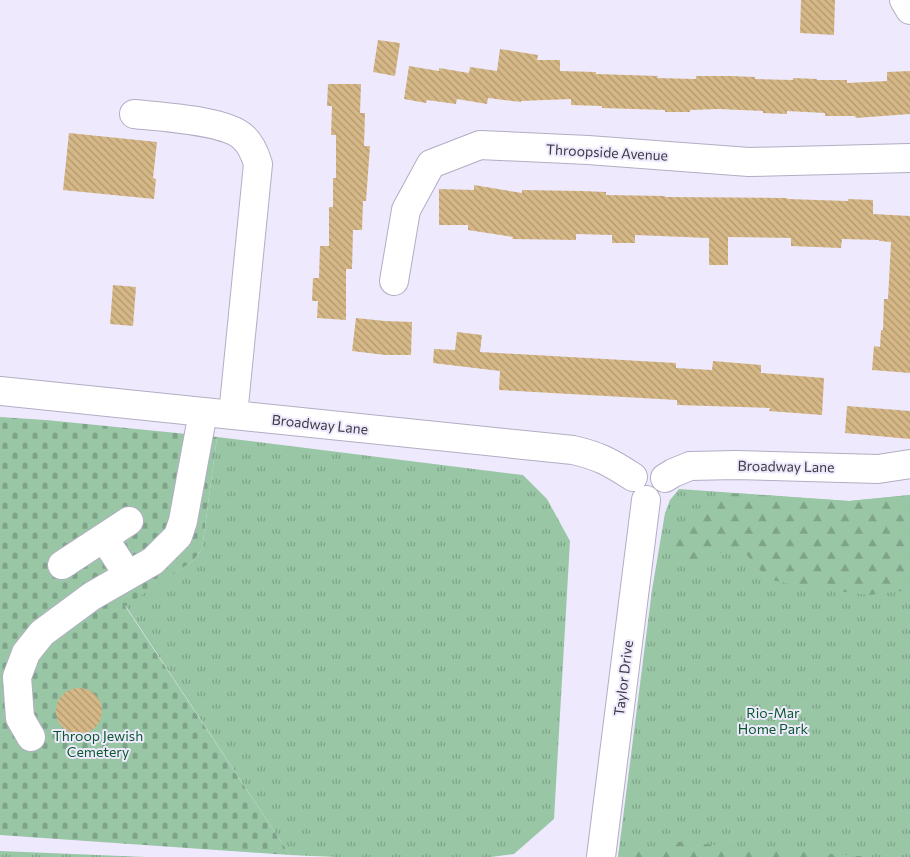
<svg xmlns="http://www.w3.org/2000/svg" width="910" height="857" font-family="Commissioner,sans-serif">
  <defs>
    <pattern id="grass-tufts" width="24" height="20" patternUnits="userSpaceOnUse" patternTransform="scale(1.25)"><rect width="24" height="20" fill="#99c7a5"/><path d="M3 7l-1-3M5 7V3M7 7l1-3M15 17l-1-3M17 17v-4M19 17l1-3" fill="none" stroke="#7ea388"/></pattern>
    <pattern id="forest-firs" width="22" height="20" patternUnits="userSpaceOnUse" patternTransform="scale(1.25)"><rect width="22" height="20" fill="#99c7a5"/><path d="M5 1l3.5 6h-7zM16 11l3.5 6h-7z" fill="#7ea388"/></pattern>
    <pattern id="cemetery-stones" width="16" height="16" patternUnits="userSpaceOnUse" patternTransform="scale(1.25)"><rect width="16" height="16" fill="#99c7a5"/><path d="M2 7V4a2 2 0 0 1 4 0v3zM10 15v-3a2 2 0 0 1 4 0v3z" fill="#7ea388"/></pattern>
    <pattern id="building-back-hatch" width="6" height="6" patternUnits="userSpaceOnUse" patternTransform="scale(1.25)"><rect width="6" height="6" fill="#d6b887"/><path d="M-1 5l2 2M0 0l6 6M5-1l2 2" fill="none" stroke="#af9770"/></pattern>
  </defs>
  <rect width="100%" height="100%" fill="#efe9fd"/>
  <!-- grass -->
  <path fill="url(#grass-tufts)" d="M217,437l306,38 24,24 23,42 -16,278 -40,35 -23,3h-155l-46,-2 -165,-250 68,-44 9,-12z
    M679,489l170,12 61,-6v362h-292l34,-267 13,-77 5,-13z
    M0,851l146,6h-146z"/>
  <!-- forest -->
  <path fill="url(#forest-firs)" d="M727,493l122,8 61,-6v95l-41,5 -66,-8 -35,-8 -22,-25 -18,-4 -37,14 -19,-9v-12z
    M678,842l193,15h-214z
    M633,847l21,10h-36l1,-7z"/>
  <!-- cemetery -->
  <path fill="url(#cemetery-stones)" d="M0,417l46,3 171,17 -15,112 -9,12 -68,45 165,249 -290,-20z"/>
  <!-- building -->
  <path fill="url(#building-back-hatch)" d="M801,0h34l-1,35 -34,-2z
    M378,40l22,3 -5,33 -22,-4z
    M500,49l38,6 -1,5h23v11l36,1v2l62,2 -1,2 39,1v-3h35l24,1v2l38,1v-2l24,1v1h30v3l40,-2v-9l23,-1v43l-54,4 -1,-2h-30v-3l-38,-2v3l-24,-1v-2l-44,-2 -29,1v2h-25v-2l-63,-2v-2l-31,-1v-6l-50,2v1l-33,-4 -1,6 -30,-5 -1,5 -29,-4 -1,3 -22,-4 5,-33 30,5v-3l30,5 1,-6 27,4z
    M328,84h33l-1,29h5l-1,33h6l-4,55h-3l-1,29h-9l-1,39h-6v51l-29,-2 1,-17h-6l1,-23h6l1,-32h9v-39h4v-29h3v-43h-5l1,-29h-5z
    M69,133l88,9 -4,36 3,1 -2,20 -91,-9z
    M474,185l48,8v-3l60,1 24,1v3l59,1v1l122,1v1l61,2v-2l25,1v14l37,2v157l-38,-3 2,-24 6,1 1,-17h2l1,-31h4l3,-57 -12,-1v-1l-37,-1 -1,9 -50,-2v-8l-63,-1v28h-19v-27l-74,-3v8h-23v-8l-36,-1v6l-64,-1 1,-2 -45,-7v-5h-29v-36l35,1z
    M113,285l23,2 -3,39 -23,-2z
    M356,318l29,3 27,1 -1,33h-26l-33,-4z
    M457,332l25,3 -2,17 196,11v5l36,2 1,-9 48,4v8l63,5 -2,37 -53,-4 1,-3 -93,-3v-5l-178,-10 1,-19 -67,-8 1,-14 21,1z
    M847,406l63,5v28l-65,-6z
    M56 711a23 23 0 1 1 46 0a23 23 0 1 1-46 0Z"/>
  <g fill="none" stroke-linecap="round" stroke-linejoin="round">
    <!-- minor casing -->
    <g stroke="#b3adc4" stroke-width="30">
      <path id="minor" d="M904,0l6,10
        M134,114c26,3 91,6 109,23 8,7 12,17 15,27l-25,251
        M394,281l12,-71 25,-46 49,-19 108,5 161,12 161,-4
        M0,391l573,59c26,6 37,12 60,27
        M665,478l8,-5 17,-7 46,-1 142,4 32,-5
        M104,538l24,37
        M62,565l67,-44
        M31,737l-11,-19 -3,-41 9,-24 16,-20 50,-37 61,-35 25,-25 5,-15 20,-109
        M601,857l45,-357"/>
    </g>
    <!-- minor -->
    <use href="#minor" stroke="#fff" stroke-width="28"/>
  </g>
  <g text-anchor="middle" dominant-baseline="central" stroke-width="4" stroke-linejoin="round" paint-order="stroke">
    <!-- street labels -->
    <g font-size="14" fill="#3d3a44" stroke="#efe9fd">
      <text transform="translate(607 152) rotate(3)">Throopside Avenue</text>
      <text transform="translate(320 424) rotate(6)">Broadway Lane</text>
      <text transform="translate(786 466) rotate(1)">Broadway Lane</text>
      <text transform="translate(623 678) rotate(-83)">Taylor Drive</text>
    </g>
    <!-- park labels -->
    <g font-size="14" fill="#085a2d" stroke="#efe9fd">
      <text x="773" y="712">Rio-Mar<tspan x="773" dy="16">Home Park</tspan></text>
      <text x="98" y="735">Throop Jewish<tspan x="98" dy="16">Cemetery</tspan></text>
    </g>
  </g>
</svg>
